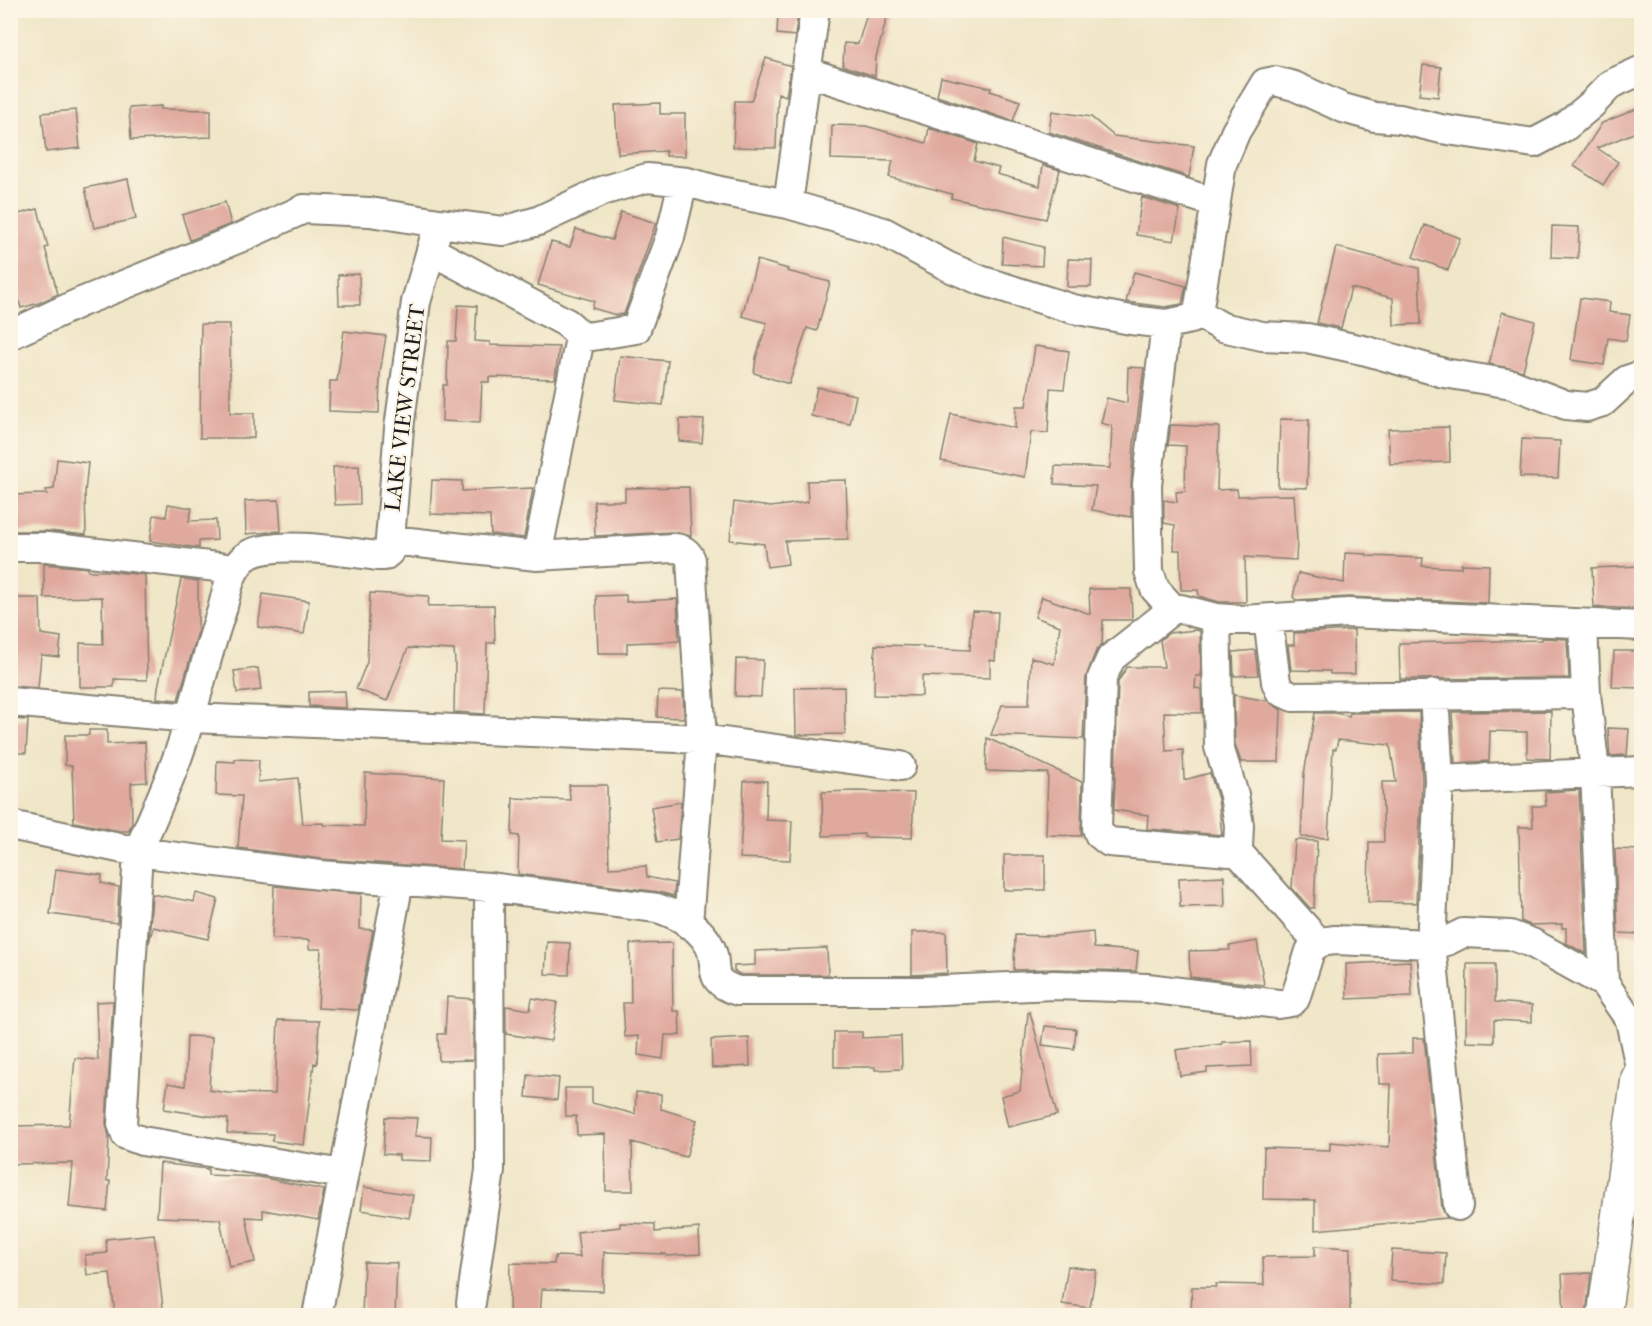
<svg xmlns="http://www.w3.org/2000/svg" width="1652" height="1326" font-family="'IM FELL French Canon',serif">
  <rect width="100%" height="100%" fill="#fcf5e5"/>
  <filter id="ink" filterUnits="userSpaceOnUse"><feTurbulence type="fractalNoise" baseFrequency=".0167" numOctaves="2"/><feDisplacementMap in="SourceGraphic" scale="12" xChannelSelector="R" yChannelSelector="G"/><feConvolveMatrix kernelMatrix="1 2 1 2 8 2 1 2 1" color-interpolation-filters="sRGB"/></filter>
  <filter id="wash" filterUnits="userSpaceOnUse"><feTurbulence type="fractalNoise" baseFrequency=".008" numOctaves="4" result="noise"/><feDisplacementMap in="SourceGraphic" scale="24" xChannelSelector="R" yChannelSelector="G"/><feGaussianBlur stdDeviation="1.35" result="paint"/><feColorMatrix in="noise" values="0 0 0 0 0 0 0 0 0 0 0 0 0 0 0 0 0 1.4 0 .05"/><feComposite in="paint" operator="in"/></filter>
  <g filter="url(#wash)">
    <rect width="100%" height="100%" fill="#f0e6c8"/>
    <g id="blocks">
      <!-- building -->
      <path fill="#e0a99e" d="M868,10h21l-13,47 -1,19 -32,-10 1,-23 14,1z
        M778,12l20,2 -3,22 -18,-2z
        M766,58l25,8 -5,30 -8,-3 -2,55 -43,-1 2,-46h16z
        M1423,65l18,2 -3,30 -19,-2z
        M941,77l50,11 -1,3 30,10 -7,20 -76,-25z
        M660,103v11h25v42h-19v-5l-48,3 -3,-49z
        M161,106v3l50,1v27l-80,3 -2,-32z
        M1641,107v23l-44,18 21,14 -15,23 -29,-19 28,-43z
        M76,110l4,38 -34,4 -4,-39z
        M1052,111l39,6 23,19 80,10 -5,31 -140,-45z
        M832,125l34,1 60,17 3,-15 49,16 -4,17 25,7 -2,6 43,12 3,-21 17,5 -14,49 -95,-21 1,-4 -63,-17 4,-16 -62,-2z
        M128,179l8,40 -42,9 -9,-40z
        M1142,197l38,12 -6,32 -38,-6z
        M225,202l6,22 -41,16 -8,-25z
        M38,209l10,38 -3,1 13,46 -19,9 -18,5 -11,-36v-56z
        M621,212l35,11 -32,91 -8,1 -24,-7 2,-7 -56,-16 13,-43 19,5 6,-18 36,11z
        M1425,225l35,13 -12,32 -35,-13z
        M1552,226l27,1 -1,31 -27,-1z
        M1003,237l40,10 -1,19 -40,-2z
        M1336,247l83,21 2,56 -27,1 -1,-27 -42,-10 -10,40 -24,-5z
        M1068,259l24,1 -1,27h-24z
        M757,260l31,9 -1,2 43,11 -13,49 -10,-3 -18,56 -35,-11 2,-15 11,-35 -25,-7z
        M1134,272l52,14 -4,18 -17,3 -39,-5z
        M359,274l1,31h-21l-1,-30z
        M1580,298l30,4 -1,10 21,3 -4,26 -18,-3 -4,27 -33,-5z
        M458,305l19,1 -2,35 15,1v3l69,2 -4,32 -66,-2v5h-7l-2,41 -38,-2 1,-36h4l1,-44h8z
        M1502,312l33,9 -12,50 -34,-7z
        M201,324h29v89h24v25h-54z
        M344,331l42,5 -6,37 -1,40 -50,-2 1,-30h7z
        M1035,346l34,5 -5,38 -14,-1 -2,45 -17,-1 -6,45 -84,-16 10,-47 64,14 1,-22h10z
        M620,356l48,5 -5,44 -48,-5z
        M1128,367l16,1 -10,76 -3,41v32l-39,-7 4,-24 -42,-2 1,-18 55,2 2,-42 -11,-3 6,-25 20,5z
        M817,387l39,8 -6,29 -39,-8z
        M680,419l24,1 -2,23 -23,-2z
        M1280,419l29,1 -2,68 -29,-1z
        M1171,425l48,2 -2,63 20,-1 1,7 56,-1 3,45 -1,20 -51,-3 1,45h-27l-20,-6 -1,-6h-17l-1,-40h-6l1,-25 -11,-2v-23l13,2 -1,-10 9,-1 1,-45 -18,-1z
        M1449,427l1,35 -60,2 -2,-35z
        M1522,439l38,2 -2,37 -38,-1z
        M57,459l31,4 -3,29 1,43 -37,-4h-39v-36l37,-1 -1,-4 8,-1z
        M359,466l1,38 -25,1 -2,-38z
        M432,480l30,1v10l71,-3 -9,50 -33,-4 -1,-18 -60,-2z
        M846,480l2,59 -63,2 3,23 -21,3 -3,-23 -34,-4 4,-38 37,5 37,-5 -1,-21z
        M689,487l2,49 -19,-4 -77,4 -1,-35h31v-13z
        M279,500l2,31 -35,3 -1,-33z
        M168,504l24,4 -3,13 27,-1 1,20 -18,1v7l-49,-7 4,-26 12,2z
        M1345,553l22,1v2l56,2 -1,8 39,2v-4l28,1 -1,38 -139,-6 -53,3 -3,-3 5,-24 46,10z
        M44,564l44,4v3h18l39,4 2,105 -33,-1v8h-34v-44l23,1 -1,-47 -58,1z
        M1641,566v43l-47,-2 -2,-39z
        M181,579l17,2v51l-20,68 -21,-2 1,-11z
        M1089,589h42l1,31h-29l-1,24 -6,7 -10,26 -3,62 -92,-4 11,-30h27l2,-48 23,7 6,-38 -25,-9 7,-20 48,17z
        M370,593l59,3 -1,10 66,-1 1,38h-8l-2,71 -31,-2 1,-50 -1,-12 -46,-2 -21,53 -31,-12 11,-27z
        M263,594l46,7 -5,33 -46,-7z
        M626,595v7l51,-3 2,42 -52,2v10h-29l-2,-57z
        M13,598h27l1,36 20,3 -2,20 -18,-2 -3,33 -28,-2v-40h4z
        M972,611l26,1 -3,49 -5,-1v18l-68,-2v20l-48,-1 1,-50 48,1v2l47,2z
        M1195,630l5,1 1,45h-5l-1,12 6,1 1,24 -38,-1 2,39 17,-1 1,30 26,-7 8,26 4,36 -75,-6 1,-14 -34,-5 4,-128 9,-15h37l-4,-27 9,-7z
        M1354,630l1,44h-25v-3l-39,-1 -3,-25h6v-12z
        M1542,638l25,1 2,39 -169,1 -1,-36 143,-3z
        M1255,650l3,25 -24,1 -1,-24z
        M1614,651h27v37l-29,-1z
        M736,659l27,1 -2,37 -26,-1z
        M258,668l3,22 -24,3 -3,-22z
        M844,687l1,47 -49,1 -1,-47z
        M345,691l1,17 -37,-2v-14z
        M658,691l25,1 1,26 -27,-1z
        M1234,695l34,6 13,9 -2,52h-38l-6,-18z
        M1551,711l-1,48 -23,-1v-26l-37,-1 -1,30 -34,2 -3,-51z
        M1419,712l3,68 -6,123 -48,-1 1,-60h15l-2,-60h14l-6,-37 -52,-5 -2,9h-3l-5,89 -27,-1 3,-63 11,-61h20l14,3 1,-3z
        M10,719l18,1 -2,33h-16z
        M1608,728l21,1 -2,26 -17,1z
        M89,730h18v14l38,-2 2,40 -16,1 1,40 -3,8h-9l-46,-9 -2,-56 -7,-1v-30h24z
        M987,738l95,44 -1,54 -35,-1 2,-62 -62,-2z
        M235,759l24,1 -1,22 40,-4 5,46 21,-1v2l40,1 1,-53 79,5 -3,61 23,1 -2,29 -140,-10 -84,-11 4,-52 -26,-1 1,-34 18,1z
        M744,781h23l-1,39 26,1 -2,39 -50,-2z
        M569,785h38l2,83 37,-2 1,11 28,6 -1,13 -15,-4 -141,-18 1,-38 -7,-1 1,-37 57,2z
        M1579,790l7,164 -20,-11v-15h-4v-4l-32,1 -9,-4 -2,-94h14l-1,-21h14l-1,-14z
        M857,791l57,2 -2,45 -48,-1v-3l-41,2 -1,-44z
        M681,802l-3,37 -21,3 -6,-35z
        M1295,840l22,1 -3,67h-4l-18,-20z
        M1615,849l26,1v84l-23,-1z
        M1004,855h41v35h-41z
        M56,869l46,6 -1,8 18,4 -2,36 -67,-9z
        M1224,876l1,30 -45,1 -1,-29z
        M274,886l87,8 -1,35 13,1 -15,80 -40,-2 3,-59h-12v-9l-37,-1z
        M196,893l22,6 -10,40 -55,-12 -4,16 3,-49 42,8z
        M912,932h34l1,41 -35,2z
        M1093,932l1,16 44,3 -2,20 -81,-2 -41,1 1,-35 39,1z
        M1257,941l7,44 -74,-8 -1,-26 41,-1 -1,-4z
        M547,942l23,1 -1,32 -24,-1z
        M672,943l1,68h6l1,24h-15l-2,24 -25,-4 1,-19 -14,1 -2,-34h8l-1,-59z
        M827,948l1,27h-87l-7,-4v-5l21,-1v-14z
        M1410,961l2,35 -65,3 -1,-35z
        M1467,964h28v38l37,3v17l-38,-2v23l-28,-1z
        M447,997l26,2v61l-34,1 -1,-27h7z
        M532,998l25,4 -6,39 -45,-7v-28l24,4z
        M113,1001l-7,122 3,13 -2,45h3l-3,30 -38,-4 4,-44 -63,1v-38l59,-1 6,-67 23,2 -2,-58z
        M1030,1012l27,103 -49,12 -7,-31 19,-5 8,-78z
        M278,1020l41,1 -2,43 -3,-1 -10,82 -32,-4 1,-7 -46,-1 1,-14 -64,-10 4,-26 17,3 2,-50 25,1 -3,53 19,3 47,1z
        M1045,1026l31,3 -2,20 -32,-4z
        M834,1032h28v6l39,-2 1,33 -27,1v-3h-41z
        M749,1038l1,28 -38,2 -1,-28z
        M1413,1038h11l18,170 5,10 -132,12v-30l-52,-1 1,-51 66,2v-8l59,5 2,-63h-12l-1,-30 35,-1z
        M1251,1041l1,25 -45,2v4l-27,4 -4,-26 46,-6v-2z
        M528,1075l31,3 -2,22 -31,-3z
        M565,1088h27v15l43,11 1,-22 25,2v15l36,11 -11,37 -54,-15 1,49h-27l-1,-57 -28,1 -1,-19h-10z
        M385,1117l32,1 -2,18 17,1 -1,24 -32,-1v-5l-16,-1z
        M160,1163l48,6v6l51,2 65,13 -6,30 -55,-10v8l-17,-1 9,45 -26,5 -9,-48 -63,-2z
        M364,1187l49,8 -4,23 -48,-8z
        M620,1223l35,1v8l44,-4 1,26 -34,2v-2l-62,-2 -1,39 -61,-2 -2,27h-31l1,-53 44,1 1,-8 25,1 -3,-25 43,-5z
        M154,1234l10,82h-49l-5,-43 -23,2 -2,-20 22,-2 -1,-14z
        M1315,1246l35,2v68h-159l1,-29h24v-3l48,1 -1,-28 52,-1z
        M1392,1250l54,3 -2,31 -54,-3z
        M364,1262l33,1 -2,53h-33z
        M1068,1266l28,4 -6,38 -28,-4z
        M1591,1273l-5,42h-22l-2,-41z"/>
    </g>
  </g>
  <g filter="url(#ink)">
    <use href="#blocks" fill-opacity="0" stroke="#868172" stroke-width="1.5"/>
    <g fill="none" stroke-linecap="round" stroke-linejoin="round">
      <!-- minor casing -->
      <g stroke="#868172" stroke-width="32">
        <path id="minor" d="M807,72l409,131
          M788,204l27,-194
          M432,251l135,72 10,9 3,6 -43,218
          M1198,313l24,14 40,9 45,2 60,13 77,22 68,11 54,21 21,2 16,-5 24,-22 15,-5
          M1166,324l-19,161 2,86 6,18 18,20h8l35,9 27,2 105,-7 294,13
          M10,335l69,-32 163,-66 62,-28 66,3 69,11
          M580,338l56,-9 34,-92 13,-55
          M391,540l146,16 136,-8c9,0 15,4 18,12l11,179 -14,185
          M10,547h37l187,22
          M1173,609l-62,49 -9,20 -5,150 2,6 10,8 121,10 8,-5 1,-22 -5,-30 -15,-48 -3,-129
          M1268,619l8,63 4,9 13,6 293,-3
          M1583,625l3,69 9,77 9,212
          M1434,694l5,86 -8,164 27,262
          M10,702l181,16 511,21 199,27
          M1439,780l203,-9
          M10,825l128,27c14,-34 30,-67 42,-102 16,-46 26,-94 42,-140 5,-19 9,-46 28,-56 28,-14 96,-2 127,2h7l5,-4 10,-124 17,-126 23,-79 64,8 35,-10 64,-30 45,-13 40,4 33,9 68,13 96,28 65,35 31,13 93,29 58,11 35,4 25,-5 7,-6 24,-149 14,-33 29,-48 10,-2 19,5 49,22 32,9 25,2 41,10 93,14 32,-17 25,-21 20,-21 31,-14
          M1236,850l83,93
          M343,1174l-201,-33 -16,-6 -4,-11 16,-272 182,23 169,12 168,21c19,6 40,17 51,35 14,22 -6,37 30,48h183l133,-6 93,3 131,16 13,-2 4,-3 15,-48c6,-9 15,-10 25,-11l96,4 16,-3 16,-8 47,2 22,8 72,40 26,37 11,52
          M471,1303l19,-133 -1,-283
          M317,1316l82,-435"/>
      </g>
      <!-- tertiary casing -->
      <g stroke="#868172" stroke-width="36">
        <path id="tertiary" d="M1604,1316l34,-238 4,-6"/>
      </g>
      <!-- minor -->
      <use href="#minor" stroke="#fff" stroke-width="28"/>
      <!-- tertiary -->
      <use href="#tertiary" stroke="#fff" stroke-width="33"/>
    </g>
  </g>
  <g text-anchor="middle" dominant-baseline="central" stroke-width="4.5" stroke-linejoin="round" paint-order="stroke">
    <!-- street labels -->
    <g font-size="22" fill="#1c1c1c" stroke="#fcf5e5">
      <text transform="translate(405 408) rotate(-83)">LAKE VIEW STREET</text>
    </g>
  </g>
  <!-- margin -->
  <rect width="1652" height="1326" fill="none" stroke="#fcf5e5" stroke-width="36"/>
</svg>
